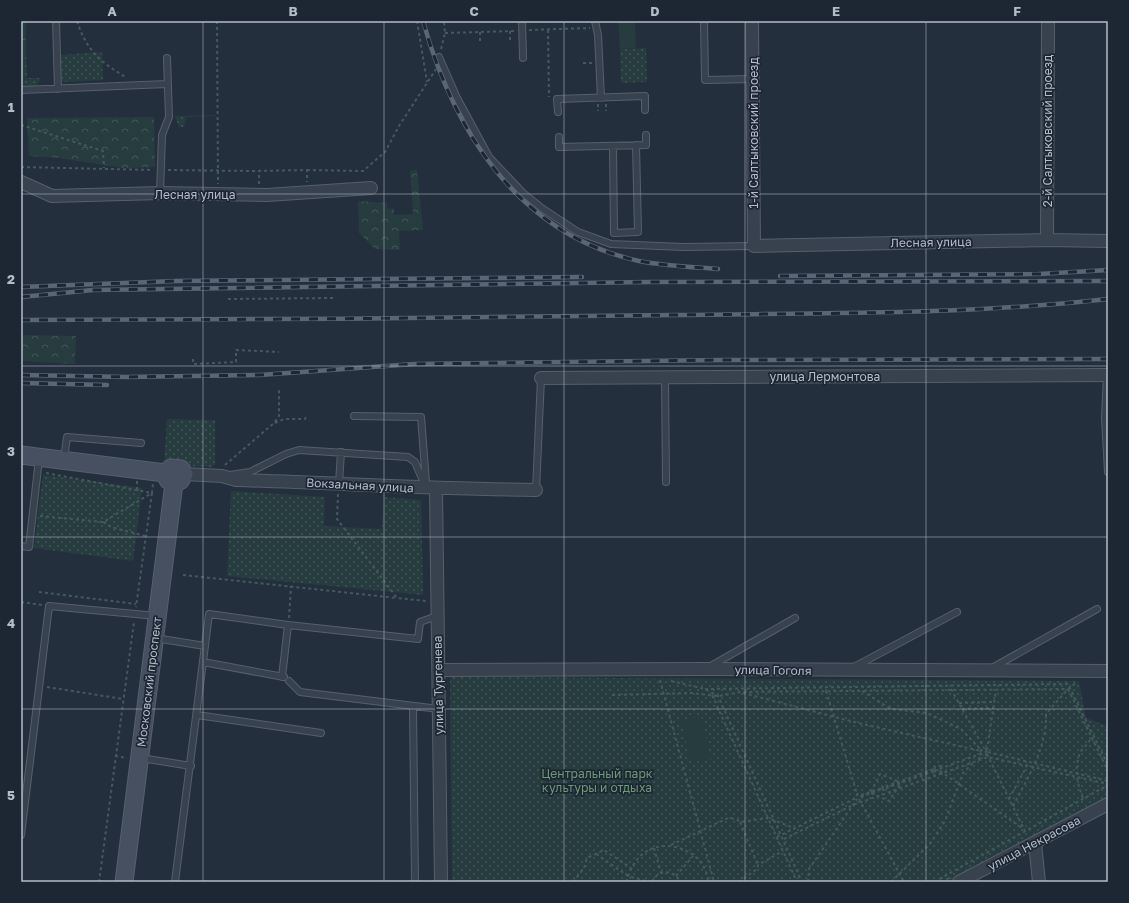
<svg xmlns="http://www.w3.org/2000/svg" width="1129" height="903" font-family="'Golos Text',sans-serif">
  <defs>
    <pattern id="grass-dots" width="8" height="8" patternUnits="userSpaceOnUse"><rect width="8" height="8" fill="#263c3f"/><path d="M2 2h.1M6 6h.1" fill="none" stroke="#435659" stroke-width="1.8" stroke-linecap="round"/></pattern>
    <pattern id="forest-crowns" width="20" height="18" patternUnits="userSpaceOnUse"><rect width="20" height="18" fill="#263c3f"/><path d="M2 6a3 3 0 1 1 6 0M12 15a3 3 0 1 1 6 0" fill="none" stroke="#435659"/></pattern>
  </defs>
  <rect width="100%" height="100%" fill="#242f3e"/>
  <!-- grass -->
  <path fill="url(#grass-dots)" d="M646,48l1,34 -26,1 -1,-34z
    M102,52l1,28 -41,2 -1,-27z
    M26,53l1,25h14l-6,11 -14,1v-35z
    M215,115l1,1 -30,1 -2,10h-5l-4,-11z
    M167,419l48,1v44l-4,3 -47,-2z
    M43,475l99,13 -9,73 -99,-13z
    M231,491l94,6 -1,29 58,3 2,-32 37,3 2,95 -196,-19z
    M450,677l629,4 7,37 22,8v74l-156,82h-500z"/>
  <!-- forest -->
  <path fill="url(#forest-crowns)" d="M21,21h5v32l-5,2z
    M154,117l1,50 -32,1 -64,-10 -30,-2 -2,-38z
    M417,170l6,60 -24,1 1,19 -25,-1 -16,-16 -1,-32 29,2v6l7,-1v7l19,-1 -3,-43z
    M21,335l55,1 -1,28 -54,-3z"/>
  <!-- pitch -->
  <path fill="#263c3f" d="M618,21h17l1,27 -16,1z
    M701,716l10,42 -20,5 -10,-42z"/>
  <g fill="none" stroke-linecap="round" stroke-linejoin="round">
    <!-- lane casing -->
    <g stroke="#565f6c" stroke-width="8">
      <path id="lane" d="M56,21l2,68
        M522,21l1,37
        M595,21l3,14 3,63
        M704,21l1,59 48,-1
        M439,57l18,41 32,59 34,36 20,16 35,23 33,12 73,3 70,-1
        M21,90l146,-6
        M558,112l-1,-13 88,-3v14
        M559,137v10l87,-2v-10
        M613,146l1,87 24,-1 -2,-87
        M160,193l2,-58 7,-18 -2,-59
        M1107,375l-2,43 3,54
        M665,377l1,105
        M354,416l67,1 5,65
        M64,459l3,-22 74,6
        M230,475l20,-3 36,-18 13,-4 109,7 7,5 11,26
        M339,483l2,-31
        M536,490l5,-112
        M21,546l8,1 10,-88
        M288,625l130,14 2,-17 17,-6
        M155,638l50,8
        M203,662l81,15
        M709,667l86,-49
        M854,667l103,-55
        M992,668l105,-59
        M289,681l11,11 139,17
        M413,706l2,176
        M197,715l124,18
        M141,758l50,8
        M21,835l28,-229 108,10
        M175,882l34,-268 79,11 -6,52"/>
    </g>
    <!-- street casing -->
    <g stroke="#565f6c" stroke-width="14">
      <path id="street" d="M752,21l2,225 293,-6 61,1
        M21,182l31,14 108,-3 107,2 104,-7
        M1047,240l1,-219
        M541,378l567,-3
        M184,474l38,2 14,4c100,3 200,9 300,10
        M436,489l5,393
        M438,670l268,-1 402,2
        M1035,843l4,39
        M959,882l149,-78"/>
    </g>
    <!-- secondary casing -->
    <g stroke="#565f6c" stroke-width="19">
      <path id="secondary" d="M21,455l144,18 6,-5 10,1 3,5 -4,7 -6,2 -6,-3 -3,-7
        M124,882l50,-399"/>
    </g>
    <!-- path -->
    <path stroke="#44595c" stroke-width="2" stroke-dasharray="3 3" stroke-linecap="butt" d="M77,21c10,31 24,41 50,57
      M217,21l1,163
      M417,21l10,61
      M529,30l61,-2
      M548,30l1,67
      M510,31v9
      M480,32v9
      M445,33l69,-2
      M441,49l4,-16 -1,-12
      M583,63h9
      M598,104v7
      M606,104v7
      M21,125l82,26 1,17
      M21,167l132,3
      M168,170l86,1 53,-1v12
      M307,170l56,1 22,-19 14,-26 37,-57
      M259,184v-13
      M228,299l105,-1
      M193,359v5l43,-2v-12l43,2
      M275,423l9,-4h21l1,-3
      M225,465l49,-42 5,-7v-27
      M46,473l106,20 -16,114
      M137,490v-9
      M338,494l-1,25 60,79 29,3
      M40,516l63,6 49,-29 1,-10
      M103,522l8,5 34,9
      M183,575l214,23
      M39,592l97,12
      M21,602l21,3
      M289,618l2,-32
      M660,680l54,202
      M671,681l34,8 13,7 84,186
      M47,687l76,12
      M705,689l363,-5 40,81
      M951,689l33,59
      M1068,689l40,82
      M826,691l31,103
      M862,691l29,18 36,4 34,16 20,21
      M743,693l115,30 123,28
      M612,695l79,-2 27,3 23,-4 327,-3
      M712,695l85,187
      M959,703l34,-1
      M962,709l31,-1
      M980.5 752a3.5 3.5 0 1 1 7 0a3.5 3.5 0 1 1-7 0Z
      M987,750l9,-60
      M988,752l120,29
      M987,754l37,75
      M115,756l12,2
      M978,759l5,-4
      M934.5 769a3.5 3.5 0 1 1 7 0a3.5 3.5 0 1 1-7 0Z
      M934,771l54,-20
      M940,771l85,59
      M882,789l2,-4 3,1 47,-17
      M882,789l3,2 2,-3 48,-17
      M871,792l9,-18 20,8
      M871,793l18,8 11,-16
      M861,795l21,-7
      M861,797l21,-8
      M1083,798c-6,-14 -9,-30 -3,-45 3,-6 9,-9 11,-16
      M859,799l45,83
      M1009,799l20,-37
      M1013,806c15,-29 34,-58 33,-92l22,-25 8,-6
      M740,822l18,43
      M777,837l79,-39 1,-4 4,2
      M784,839l69,-34 135,-48 120,27
      M671,845l57,-27 8,1 4,3 28,-4 26,10
      M654,848l7,25
      M596,854l32,22 21,6
      M676,876l17,-20
      M99,882l35,-260
      M573,882l11,-14 3,-10 17,-8 27,18
      M626,882c4,-11 8,-22 18,-29 23,-17 63,-1 64,29
      M652,882c6,-13 22,-13 28,0
      M739,882l18,-13 1,-4 25,-14
      M808,882l1,-13 48,-70
      M891,882l39,-38 15,-23 18,-48 11,-11
      M934,882l174,-97
      M941,882l8,-4"/>
    <!-- lane -->
    <use href="#lane" stroke="#38414e" stroke-width="6"/>
    <!-- street -->
    <use href="#street" stroke="#38414e" stroke-width="12"/>
    <!-- secondary -->
    <use href="#secondary" stroke="#465061" stroke-width="17"/>
    <!-- rail casing -->
    <g stroke="#5a6575" stroke-width="4.5">
      <path id="rail" d="M423,21c31,111 96,214 216,240 26,5 53,6 79,8
        M780,276l259,-2 69,-4
        M21,287l155,-6 406,-4
        M21,297l72,-7 556,-8 459,-1
        M21,320c219,0 437,-2 656,-5 144,-2 288,0 431,-16
        M21,375l106,2 133,-2 154,-11 309,-4 385,-1
        M21,383l86,2"/>
    </g>
    <!-- rail -->
    <use href="#rail" stroke="#1d2633" stroke-width="3" stroke-dasharray="9" stroke-linecap="butt"/>
  </g>
  <!-- grid -->
  <path fill="none" stroke="#b4bcc9" stroke-width="1" stroke-opacity="0.55" d="M203,21v861M384,21v861M564,21v861M745,21v861M926,21v861M21,194h1087M21,366h1087M21,537h1087M21,709h1087"/>
  <g text-anchor="middle" dominant-baseline="central" stroke-width="3.5" stroke-linejoin="round" paint-order="stroke">
    <!-- street labels -->
    <g font-size="12" fill="#b4bcc9" stroke="#1d2633">
      <text transform="translate(1047 131) rotate(-90)">2-й Салтыковский проезд</text>
      <text transform="translate(753 133) rotate(-90)">1-й Салтыковский проезд</text>
      <text x="195" y="194">Лесная улица</text>
      <text transform="translate(931 242) rotate(-1)">Лесная улица</text>
      <text x="825" y="376">улица Лермонтова</text>
      <text transform="translate(360 485) rotate(3)">Вокзальная улица</text>
      <text transform="translate(773 670) rotate(1)">улица Гоголя</text>
      <text transform="translate(149 682) rotate(-83)">Московский проспект</text>
      <text transform="translate(438 685) rotate(-91)">улица Тургенева</text>
      <text transform="translate(1034 843) rotate(-28)">улица Некрасова</text>
    </g>
    <!-- park labels -->
    <g font-size="12" fill="#6b9a76" stroke="#1d2633">
      <text x="597" y="773">Центральный парк<tspan x="597" dy="14">культуры и отдыха</tspan></text>
    </g>
  </g>
  <!-- border -->
  <rect width="1129" height="903" fill="none" stroke="#1d2633" stroke-width="44"/>
  <rect x="22" y="22" width="1085" height="859" fill="none" stroke="#b4bcc9" stroke-width="1.5"/>
  <g font-size="13" text-anchor="middle" font-weight="bold" fill="#b4bcc9">
    <text x="112" y="16">A</text>
    <text x="293" y="16">B</text>
    <text x="474" y="16">C</text>
    <text x="655" y="16">D</text>
    <text x="836" y="16">E</text>
    <text x="1017" y="16">F</text>
    <text x="11" y="112">1</text>
    <text x="11" y="284">2</text>
    <text x="11" y="456">3</text>
    <text x="11" y="628">4</text>
    <text x="11" y="800">5</text>
  </g>
</svg>
